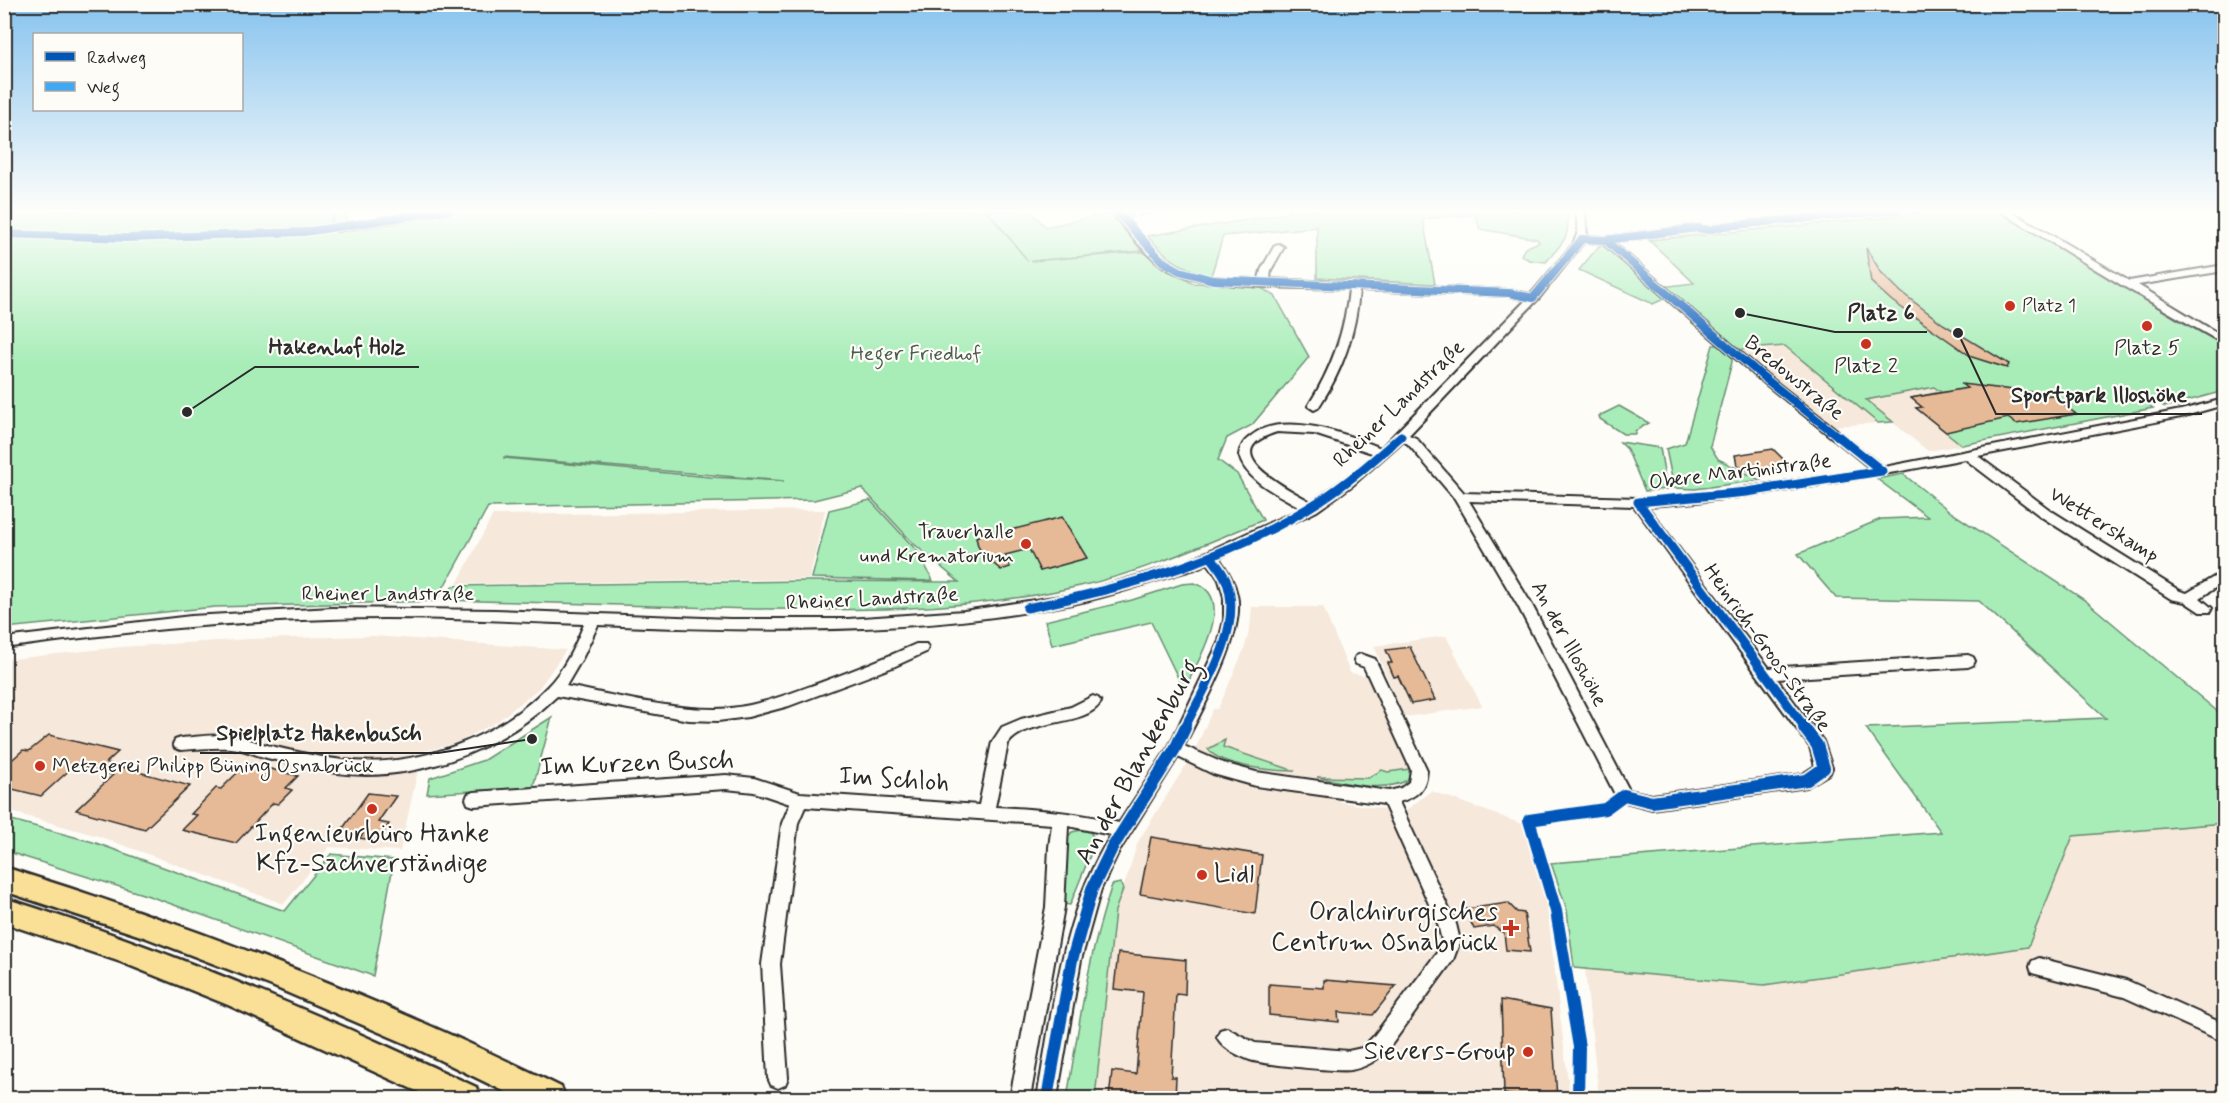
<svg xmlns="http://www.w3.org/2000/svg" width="2229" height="1103" font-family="Mynerve,sans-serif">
  <rect width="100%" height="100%" fill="#fdfcf7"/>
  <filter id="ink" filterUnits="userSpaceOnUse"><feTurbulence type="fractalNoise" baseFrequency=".0167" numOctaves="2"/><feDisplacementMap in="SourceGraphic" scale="12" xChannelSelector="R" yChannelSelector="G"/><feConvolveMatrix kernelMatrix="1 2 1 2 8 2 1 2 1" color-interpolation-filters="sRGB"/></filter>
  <g filter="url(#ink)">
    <!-- built -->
    <path fill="#f6e8da" d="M1785,346l93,77 -46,3 -96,-76z
      M1934,387l7,5 -29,6 10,9 -5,2 45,36 -34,6 -63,-51z
      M825,510l-16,69 -352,5 36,-69z
      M1252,607h71l27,66 18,3 42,93 -2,11 -11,5 -18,2 -37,-6 -2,21 64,10 27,-21 91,33 25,84 23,190h-475l21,-187 22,-69 56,-90 19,-43h5l26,-59 6,-22z
      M373,636l193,14 -27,38 -41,33 -39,21 -37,10 -22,99 -71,-4 -45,57 -186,-68 -93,-26 -1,-150 117,-13 130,-8z
      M1446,636l36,70 -78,11 -30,-71z
      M2224,823v275h-625l-14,-129 179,16 264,-38 45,-111z"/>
    <!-- green -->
    <path fill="#a8edb8" stroke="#6a8c72" stroke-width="1.5" fill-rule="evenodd" d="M5,210h359l-17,4 -2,15 119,-19h522l42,51 -41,-51h42l17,17 64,-14 32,38 -111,10 112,-9 50,31 65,3 17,10 34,61 -57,68 -25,13 -9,22 19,14 26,46c-60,25 -120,52 -183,66 -122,28 -241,25 -365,22 -90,-3 -181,-6 -271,-8l9,-14 356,-5 150,1 -45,-38 -52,-56 -48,12 -326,7 -52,94 -221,6 -210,21zM504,458v-1l280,24 -74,-4z
      M1288,210h279c3,30 -2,29 -21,52l-17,-2 -8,-5 4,-7 14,-6 -2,-3 -57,-10 -5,-15 -52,5 12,65 -118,-6v-51l-94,9 -12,40c-33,-10 -40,-15 -64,-40l143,-23z
      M1941,210h58l181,111 44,24v46l-59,16 -19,-12 -7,3 14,10 -191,37 -46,-37 6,-1 -11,-9 30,-6 -7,-5 -68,13 27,22 -15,1 -93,-77 -49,4 -75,-63 33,-4 -45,-43 231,-22z
      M1608,245l58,53 -13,6 -74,-34 20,-24z
      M1713,345h7l12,11v6l-22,84 8,13 42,21 -65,9 -21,-1 -8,-39 19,-6z
      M1619,406l30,17 -14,8v3h-12l-23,-15 -1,-3z
      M1620,442l40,6 7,41 -22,2 -18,-42z
      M1903,474l49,39 134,88 138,116v106l-151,13 -45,111 -264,38 -190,-17 -7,-58 -16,-47 390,-31 -75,-104 240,-10 -127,-117 -143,-3 -38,-44 83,-35 47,-2 -51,-38z
      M870,500l49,53 14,28 -121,-3 17,-68z
      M1194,583c45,13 2,82 -10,107l-33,-68 -99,23 -7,-24 87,-21 50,-16z
      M552,717l-19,70 -106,7 3,-16 54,-18z
      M1225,740l-2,7 72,24c-20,0 -75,-4 -87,-22z
      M1410,769l-2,11c-28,14 -63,2 -91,-3l51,1 14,-8 6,2z
      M4,818l89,24 192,69 46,-57 63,6 -21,116 -224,-80 -144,-45z
      M1081,830l9,2 5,7 -2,9 -23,57 -7,-1 2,-64 7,-8z
      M1120,883l3,6 -8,22 -20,187h-28c12,-72 21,-143 45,-213z"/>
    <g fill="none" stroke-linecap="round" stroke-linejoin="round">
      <!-- stream -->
      <path stroke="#6b94a6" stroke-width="3" d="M330,229l4,-19"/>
    </g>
    <!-- building -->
    <path fill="#e7ba97" stroke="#2b2b2b" stroke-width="1.5" d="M1866,248l15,24 20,20 42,32 66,40 -2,4 -35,-11 -80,-56 -21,-19z
      M1961,384l70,8 7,5 13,-2 25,19 -60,10 -8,-6 -62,14 -30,-24 6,-1 -11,-9 56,-10z
      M1773,449l18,18 -37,6 -17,-8 -2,-10z
      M1062,517l25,41 -47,13 -11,-22 -24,6 5,12 -9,3 -18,-15 -5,-9 -2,-9 18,-7 1,4z
      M1410,647l25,53 -24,4 -13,-28 -4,1 -6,-14h4l-6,-13z
      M49,735l69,17 -12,11 84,23 -45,43 -69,-19 37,-35 -38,-10 -34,31 -37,-9v-20l19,-17 6,1z
      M247,763l51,13 -12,12 6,2 -14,14 -5,-1 -37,40 -54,-13 15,-15 -6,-1 25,-26 5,1z
      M368,793l28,3 -18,26 11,2 -11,17 -19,-3 4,-4 -22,-3z
      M1151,837l111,18 -7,59 -115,-20z
      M1508,903l9,9 7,1 6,39 -24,-2 -2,-17 -11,-7 -19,3 -9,-20z
      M1118,953l68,7 -1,35 -9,-1 -5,83h5l-1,21h-66l3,-27 24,3 7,-82 -29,-3z
      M1324,980l72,6 -23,29 -35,-3 1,10 -70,-7v-31l55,4z
      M1501,1000l50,9 6,89h-30l-23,-4z"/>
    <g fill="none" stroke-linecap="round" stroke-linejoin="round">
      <!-- minor casing -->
      <g stroke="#2b2b2b" stroke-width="4">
        <path id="minor" d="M434,210h20l-5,3 -112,18 -5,-3 5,-3z
          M1110,210h10c15,16 30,38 48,51 26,19 61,17 91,18l2,-9 14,-25 4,-1 5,3 -13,23 -1,9 239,11 22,4 42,-50 5,-12 -2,-22h9l2,26 18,1 92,-12 12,2 15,-4 145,-13h30l-4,3 -171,16 -15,4 -12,-2 -84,11 153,132 118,93 297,-57 43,-11v6l-43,12 -203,39 72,54 130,81 7,2 37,-22v11l-24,16 12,10 -2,4h-10l-15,-10 -14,-3 -131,-83 -75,-57c-105,20 -211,40 -318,47l122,162 199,-13 5,2 2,4 -2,4 -5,2 -191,12 46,62 9,27 -2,5 -23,14 -155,22 -34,-9 -100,-194 -63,-107 -47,-55 -5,-3 -50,44 -36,26 -98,47c8,12 15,22 18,37 9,39 -35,114 -53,151l39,17 33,9 133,19 12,-3 8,-6 2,-12 -47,-103 -8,-3 -2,-4 2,-4 5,-2 14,5 52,111c-1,19 -10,27 -28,32l57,122 4,17 -7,19 -66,91c-12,10 -20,16 -36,19 -10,2 -90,-6 -101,-10 -11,-4 -28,-12 -33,-23l3,-7 7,-2 28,15 93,8 14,-3 11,-11 66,-87 3,-9 -4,-17 -54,-120 -128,-18 -43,-12 -35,-17 -60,96 -17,36 -20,71 -24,138h-20c16,-88 25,-187 74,-263l-43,-9 -4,81 -34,191h-20l36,-191 3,-60 3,-23 -247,-17 -7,16 -18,141 8,114 -3,7 -7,3 -7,-3 -3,-7 -6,-114 20,-141 8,-19 -36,-12 -28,-3 -252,17 -6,-2 -2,-5 2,-5 6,-2 252,-17 28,3 46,15 179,12 13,-63 10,-15 19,-8 50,-12 22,-11 5,2 3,4c-15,26 -74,15 -93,42l-13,63c42,2 83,5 124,16l50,-77 50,-105 5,-21v-23l-5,-17 -11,-17 -13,6c-39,11 -78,26 -118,34 -157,33 -319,29 -479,22l-15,32 -17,29c48,9 100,23 149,23 37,0 73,-15 107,-27 32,-12 63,-24 94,-38h10l2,4 -2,4 -33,15 -104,39 -41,11 -30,4 -29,-1 -132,-24c-59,56 -146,89 -227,76 -21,-4 -42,-9 -63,-14 -12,-3 -23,-9 -36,-10 -16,-1 -33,1 -50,2l-6,-2 -2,-4 2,-4 6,-2c17,-1 34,-4 50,-2 12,1 24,6 36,9 25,6 50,12 76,15 72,9 154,-21 204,-73 17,-17 28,-41 37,-63 -85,-3 -169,-8 -254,-5 -109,3 -217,14 -326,29v-10l187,-22 141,-8 163,2 235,9h118l116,-8 115,-18 106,-31 117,-54c-21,-12 -57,-27 -63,-53 1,-9 5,-14 12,-19 32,-26 96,-2 130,12l145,-148 -17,-4 -150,-6c-3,43 -17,82 -41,118l-4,2 -6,-4c23,-36 37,-74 41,-117 -48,-2 -148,2 -185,-22 -16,-10 -42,-42 -54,-57zM1584,242l18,1 156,135 113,91 -170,25 -63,4 -174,-5 -48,-55 -7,-3 131,-138zM1277,432l37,2 61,20 -31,25 -33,23c-24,-14 -99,-50 -34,-70zM1469,501l165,5 176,241 5,19 -12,8 -151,21 -23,-5 -97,-185z
          M1177,210h12l-8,4 -3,-1z
          M1998,210h11l120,71 95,-16v6l-86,14 86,52v7l-101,-58z
          M2039,958l87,22 98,44v18l-100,-45 -92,-24 -2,-6 2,-6z"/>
      </g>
      <!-- highway casing -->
      <g stroke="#2b2b2b" stroke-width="5">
        <path id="highway" d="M4,867c192,60 377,131 557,220l5,11h-48l-111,-54 -135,-58 -128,-49 -140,-46z
          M4,898c163,51 318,117 472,189l4,11h-48l-204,-93 -107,-43 -117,-39z"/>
      </g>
      <!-- minor -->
      <use href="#minor" fill="#fdfcf7" fill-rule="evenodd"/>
      <!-- highway -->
      <use href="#highway" fill="#f9e096" fill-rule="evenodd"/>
      <!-- quiet -->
      <path stroke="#3fa9f5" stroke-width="6" stroke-dasharray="12 6" stroke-linecap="butt" d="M1168,210l13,1
        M1890,214l40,-4
        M1121,216l42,-6"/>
      <!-- cycleway-far2 casing -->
      <g stroke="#fdfcf7" stroke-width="10">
        <path id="cycleway-far2" d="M1115,210l47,51 18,10 33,9 296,13 24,5 49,-59 23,1 92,-12 12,2 15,-4 171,-16
          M4,234l122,4 178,-6 145,-22
          M1605,240l157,136 78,62
          M1399,438l2,-2"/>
      </g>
      <!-- cycleway-far1 casing -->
      <g stroke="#fdfcf7" stroke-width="13">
        <path id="cycleway-far1" d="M1838,436l44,35
          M1638,502l109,-10 135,-21
          M1638,502l168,227
          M1027,608c102,-21 203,-49 291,-106 30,-19 56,-42 83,-66
          M1184,729c20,-41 61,-102 42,-149 -3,-8 -10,-16 -15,-23"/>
      </g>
      <!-- cycleway casing -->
      <g stroke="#fdfcf7" stroke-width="16">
        <path id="cycleway" d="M1047,1098l25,-138 20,-71 20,-41 63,-99 10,-21
          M1578,1098l1,-51 -23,-136 -27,-91 76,-11 19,-14 28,7 155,-22 17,-12 -7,-23 -13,-17"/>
      </g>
      <!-- cycleway-far2 -->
      <use href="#cycleway-far2" stroke="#0057b8" stroke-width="8"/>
      <!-- cycleway-far1 -->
      <use href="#cycleway-far1" stroke="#0057b8" stroke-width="9"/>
      <!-- cycleway -->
      <use href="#cycleway" stroke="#0057b8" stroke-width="12"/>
    </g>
  </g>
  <!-- sky -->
  <linearGradient id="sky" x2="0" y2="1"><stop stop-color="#87c3ee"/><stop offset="0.58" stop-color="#fefefb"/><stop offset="1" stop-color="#fefefb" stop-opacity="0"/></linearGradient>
  <rect width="2229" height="364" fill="url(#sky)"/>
  <!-- markers -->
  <g fill="#c8321e" stroke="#fdfcf7" stroke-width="2">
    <circle cx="2010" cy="306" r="6"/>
    <circle cx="2147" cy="326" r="6"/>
    <circle cx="1866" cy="344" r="6"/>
    <circle cx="1026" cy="544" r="6"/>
    <circle cx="40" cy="766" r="6"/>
    <circle cx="372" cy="809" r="6"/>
    <circle cx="1202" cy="875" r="6"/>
    <path d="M1508 919h6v6h6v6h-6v6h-6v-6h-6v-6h6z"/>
    <circle cx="1528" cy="1052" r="6"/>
  </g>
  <g text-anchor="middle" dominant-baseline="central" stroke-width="4.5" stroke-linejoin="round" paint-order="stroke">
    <!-- far-poi labels -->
    <g font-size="18" fill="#2b2b2b" stroke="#fdfcf7" text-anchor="start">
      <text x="2022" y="306">Platz 1</text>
    </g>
    <!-- poi labels -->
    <g font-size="21" fill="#2b2b2b" stroke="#fdfcf7">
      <text x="2147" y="348">Platz 5</text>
      <text x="1866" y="366">Platz 2</text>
      <text x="1014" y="532" text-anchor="end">Trauerhalle<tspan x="1014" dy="24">und Krematorium</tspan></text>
      <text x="52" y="766" text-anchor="start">Metzgerei Philipp Büning Osnabrück</text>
    </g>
    <!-- park labels -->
    <g font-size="21" fill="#4a5c4e" stroke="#fdfcf7">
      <text x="916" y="354">Heger Friedhof</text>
    </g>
    <!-- street labels -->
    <g font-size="21" fill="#2b2b2b" stroke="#fdfcf7">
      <text transform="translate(1794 378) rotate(39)">Bredowstraße</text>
      <text transform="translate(1399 404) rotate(-44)">Rheiner Landstraße</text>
      <text transform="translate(1740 472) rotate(-7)">Obere Martinistraße</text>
      <text transform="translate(2104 525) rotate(32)">Wetterskamp</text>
      <text x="388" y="594">Rheiner Landstraße</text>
      <text transform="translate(872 599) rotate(-3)">Rheiner Landstraße</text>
      <text transform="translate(1569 644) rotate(62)">An der Illoshöhe</text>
      <text transform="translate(1767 648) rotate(54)">Heinrich-Groos-Straße</text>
    </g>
    <!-- near-street labels -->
    <g font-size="26" fill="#2b2b2b" stroke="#fdfcf7">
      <text transform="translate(1138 762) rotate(-61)">An der Blankenburg</text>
      <text transform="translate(637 764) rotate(-2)">Im Kurzen Busch</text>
      <text transform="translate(894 780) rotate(4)">Im Schloh</text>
    </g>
    <!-- near-poi labels -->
    <g font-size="26" fill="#2b2b2b" stroke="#fdfcf7" text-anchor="end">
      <text x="372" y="834" text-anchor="middle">Ingenieurbüro Hanke<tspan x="372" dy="30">Kfz-Sachverständige</tspan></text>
      <text x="1214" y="875" text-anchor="start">Lidl</text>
      <text x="1498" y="913">Oralchirurgisches<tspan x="1498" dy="30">Centrum Osnabrück</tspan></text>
      <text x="1516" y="1052">Sievers-Group</text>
    </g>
  </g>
  <!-- callouts -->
  <path fill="none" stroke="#2b2b2b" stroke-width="2" d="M1740 313L1835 332H1927M187 412L255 367H419M1958 333L1996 414H2202M532 739L438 753H200"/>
  <g fill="#2b2b2b" stroke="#fdfcf7" stroke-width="2">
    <circle cx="1740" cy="313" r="6"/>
    <circle cx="187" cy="412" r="6"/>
    <circle cx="1958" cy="333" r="6"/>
    <circle cx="532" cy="739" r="6"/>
  </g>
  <g font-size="22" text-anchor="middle" font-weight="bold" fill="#2b2b2b" stroke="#fdfcf7" stroke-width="4.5" stroke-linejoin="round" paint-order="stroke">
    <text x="1881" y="320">Platz 6</text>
    <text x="337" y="354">Hakenhof Holz</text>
    <text x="2099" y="402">Sportpark Illoshöhe</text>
    <text x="319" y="740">Spielplatz Hakenbusch</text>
  </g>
  <!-- margin -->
  <rect width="2229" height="1103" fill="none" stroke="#fdfcf7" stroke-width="24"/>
  <rect x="12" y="12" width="2205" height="1079" fill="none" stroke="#2b2b2b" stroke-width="2" filter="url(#ink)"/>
  <!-- legend -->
  <rect x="33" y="33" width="210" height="78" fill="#fdfcf7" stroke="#a9a8a5" stroke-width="1.5"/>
  <rect x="45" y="52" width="30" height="9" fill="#0057b8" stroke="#a9a8a5" stroke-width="1.5"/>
  <text x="87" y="63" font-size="18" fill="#2b2b2b">Radweg</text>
  <rect x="45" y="82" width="30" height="9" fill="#3fa9f5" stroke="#a9a8a5" stroke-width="1.5"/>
  <text x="87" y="93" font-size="18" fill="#2b2b2b">Weg</text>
</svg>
